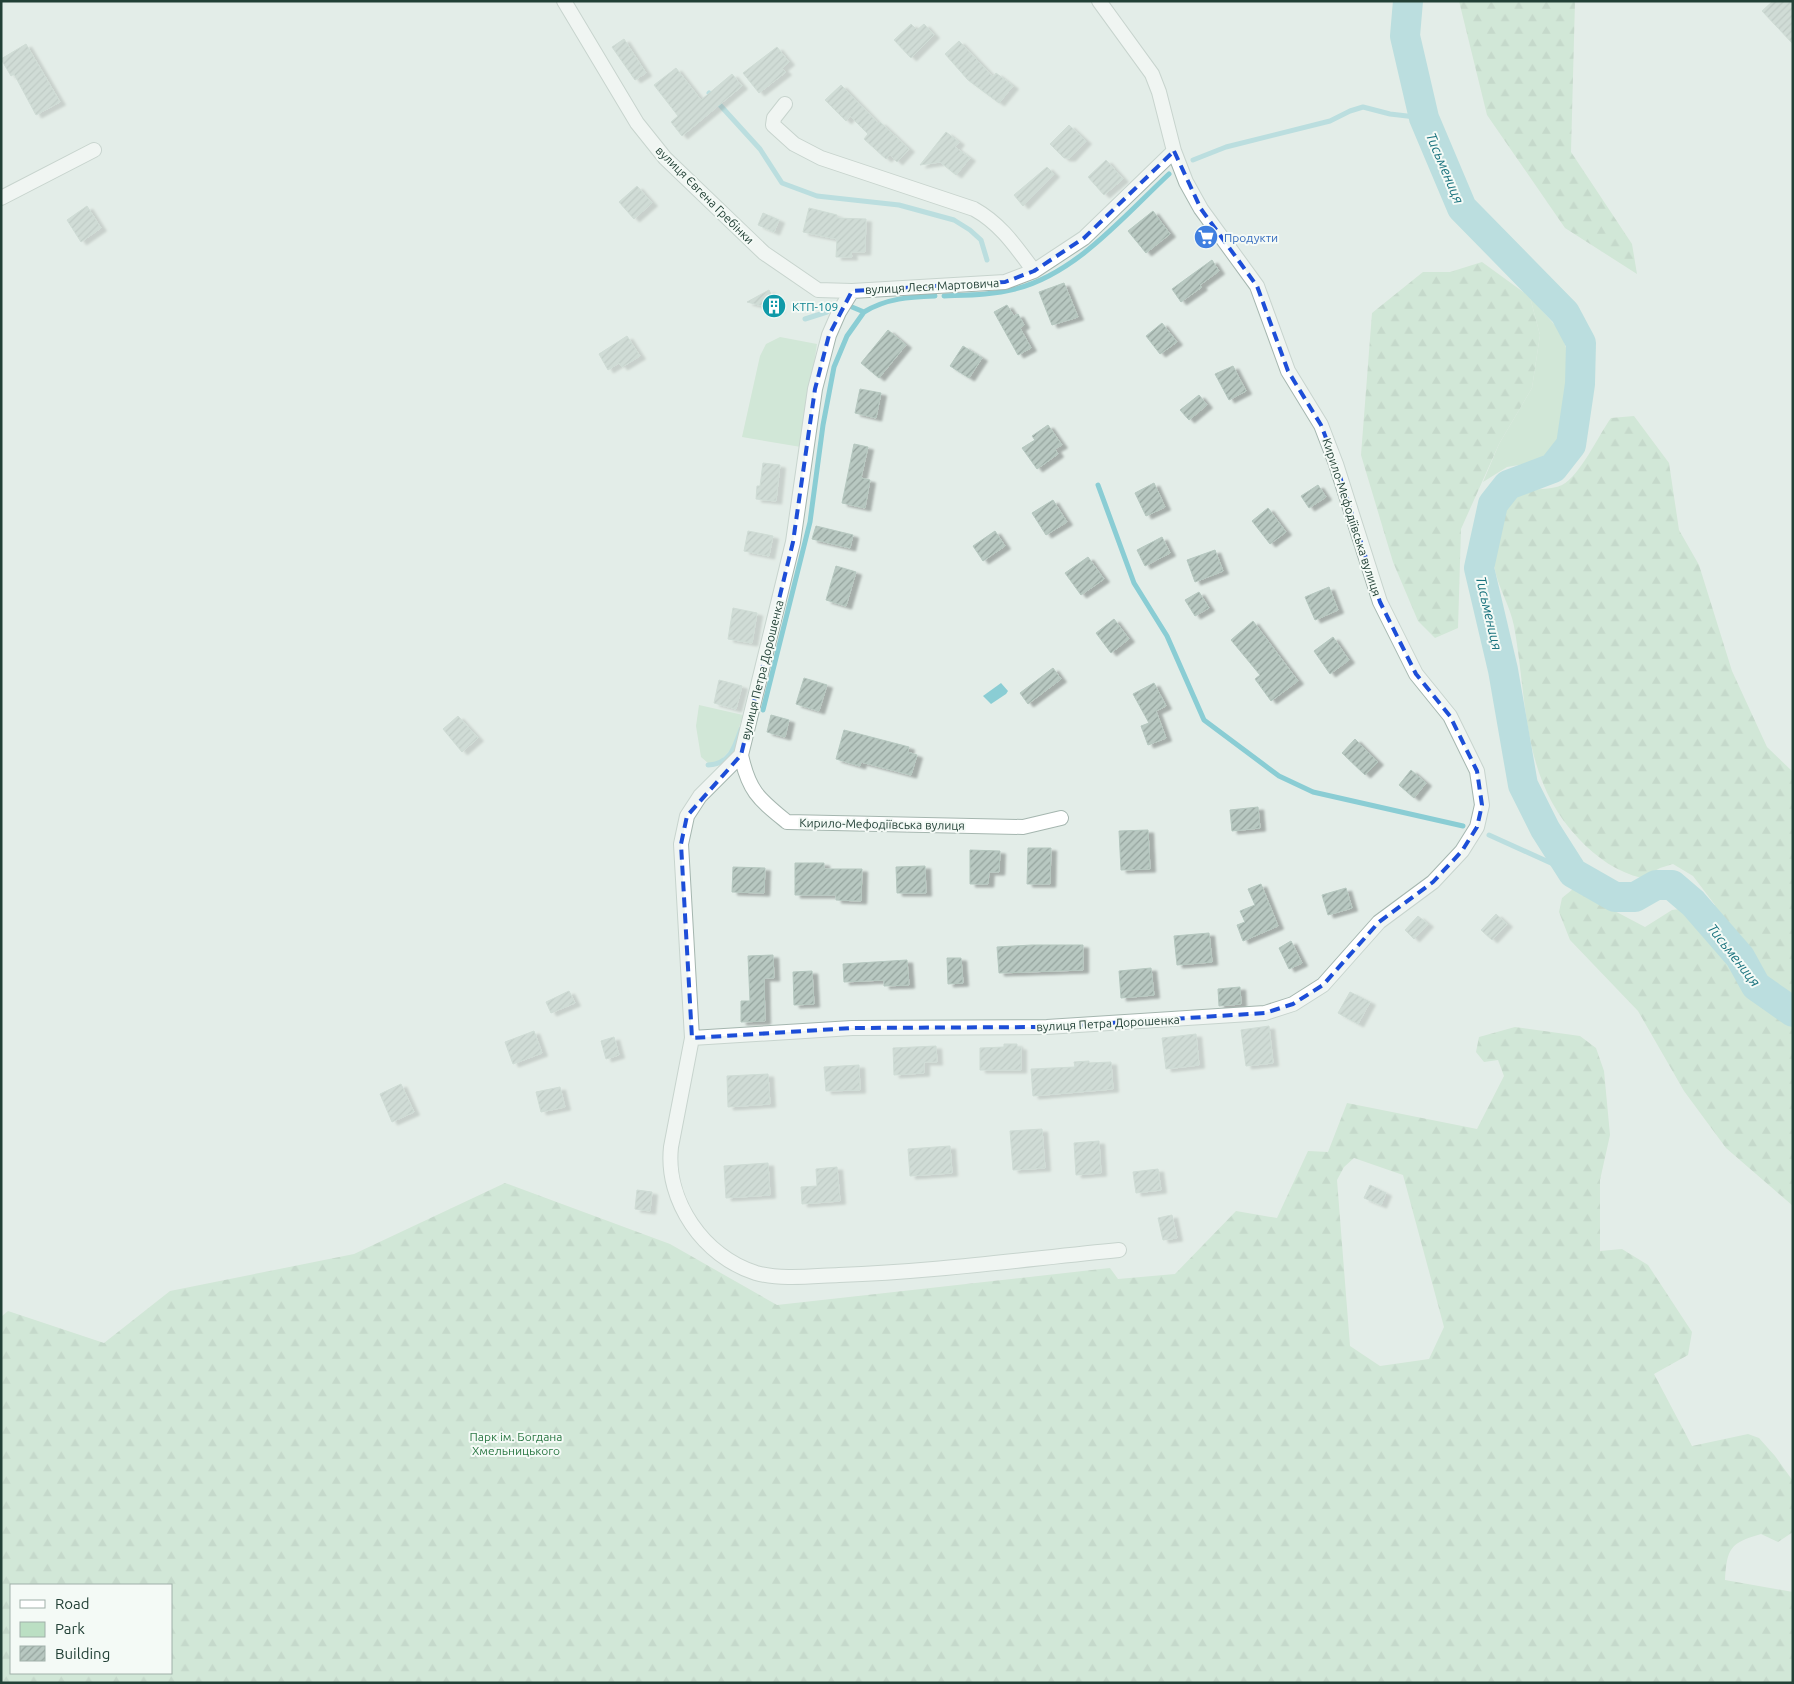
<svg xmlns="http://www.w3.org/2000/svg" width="1794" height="1684" font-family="Ubuntu,sans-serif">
  <defs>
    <pattern id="forest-firs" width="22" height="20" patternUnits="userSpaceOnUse" patternTransform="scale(1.25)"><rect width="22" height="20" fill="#bbdfc3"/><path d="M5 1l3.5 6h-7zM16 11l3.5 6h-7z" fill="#a0c0a8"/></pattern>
    <pattern id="building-hatch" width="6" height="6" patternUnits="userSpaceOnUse" patternTransform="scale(1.25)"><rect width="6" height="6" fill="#b8c8c1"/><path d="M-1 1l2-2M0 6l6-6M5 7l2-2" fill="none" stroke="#95a49e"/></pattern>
    <filter id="shadow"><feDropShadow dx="5.5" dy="3" stdDeviation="1" flood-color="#0004"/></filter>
  </defs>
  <rect width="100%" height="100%" fill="#e3ede8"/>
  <!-- green -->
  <path fill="#bbdfc3" d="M1530,297l31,35 6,19 -1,38 -7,56 -16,16 -36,6 -24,15 16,-38 33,-56 8,-53z
    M780,337l37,7 -16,103 -59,-10 18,-81 6,-12z
    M699,705l44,10 -10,32 -15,16h-10l-7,-6 -5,-31z"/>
  <!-- forest -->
  <path fill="url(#forest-firs)" fill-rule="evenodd" d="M1459,1h116l-4,151 61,92 5,30 -72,-46 -78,-113z
    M1482,262l48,35 10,38 -8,53 -33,56 -38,85 -3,99 -23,10 -17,-17 -25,-59 -32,-107 11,-142 51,-41h27z
    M1634,416l35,47 10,67 20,35 33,106 35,76 26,25v434l-67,-58 -42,-57 -46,-80 -68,-71 -11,-28 3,-14 11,-9 72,38 27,-17 43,-5 -22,-29 -20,-12 -13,4 -18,10c-25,-6 -45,-20 -63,-39 -58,-60 -51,-137 -65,-213 -4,-21 -17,-40 -20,-61 -2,-10 2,-21 3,-31 1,-9 2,-21 6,-29 12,-23 39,-11 59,-20 18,-9 36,-49 49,-67z
    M1515,1027l65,9 16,12 8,23 6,64 -10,45v71l22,-2 26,16 44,67 -4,23 -34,19 38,72 56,-12 11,4 16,18 18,25v51l-15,10 -17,-8c-31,9 -34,14 -36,46l68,12v91h-1792v-366l7,-6 96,32 66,-52 184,-37 151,-71 165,61 107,61 333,-37 8,11 57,-5 61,-63 41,7 31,-67 20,1 19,-49 130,26 27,-53 -6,-16 -14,2 -8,-10 3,-15zM1354,1158l49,17 41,152 -15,32 -49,7 -30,-20 -13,-166 7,-13zM11,1585h160v88h-160z"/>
  <!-- water -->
  <path fill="#8acdd4" d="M1001,683l7,8 -2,3 -15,10 -8,-8z"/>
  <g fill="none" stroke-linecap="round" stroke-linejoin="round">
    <!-- stream -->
    <path stroke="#8acdd4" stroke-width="5" d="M709,93l51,56 22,34 35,13 82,9 55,15 16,10 11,10 6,20
      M1193,160l33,-13 104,-26 20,-10 13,-4 27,7 34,4
      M944,296c23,-1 48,-1 71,-7 61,-15 110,-74 154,-115
      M852,307l12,5c23,-14 46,-15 71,-16
      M805,319l22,-7
      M1098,485l36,98 33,53 37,84 75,56 34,16 150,34
      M763,710l47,-188 13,-97 11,-58 13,-31 17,-24
      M708,765c22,-1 27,-18 33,-36
      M1489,835l84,38"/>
    <!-- river -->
    <path stroke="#8acdd4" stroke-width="30" d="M1408,1l-3,35 19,82 38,90 103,105 16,30 -1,41 -9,61 -18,23 -45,17 -15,19 -14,64 24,102 20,115 22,44 28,44 42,24h20l21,-12h16l21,18 47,54 16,29 37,26"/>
  </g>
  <!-- building -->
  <path fill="url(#building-hatch)" stroke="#b5c7bf" filter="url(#shadow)" d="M1773,1h20v43l-31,-33z
    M911,24l6,6 7,-6 10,11 -23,23 -17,-18z
    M624,39l22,34 -11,7 -23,-33z
    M959,41l34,36 3,-4 17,13 -14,17 -31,-23 -23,-26z
    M26,44l34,58 -24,13 -22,-41 -3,2 -10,-17z
    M777,47l12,15 -7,6 4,4 -27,21 -16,-20z
    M676,68l25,32 31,-26 10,12 -60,50 -11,-14 7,-6 -24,-31z
    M841,85l38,39 1,-2 29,27 -12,13 -7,-7 -4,4 -22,-20 4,-5 -18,-18 -4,5 -21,-21z
    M1069,125l17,16 -16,17h-6l-14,-14z
    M946,132l13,10 -4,5 15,11 -14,17 -16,-13 -20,3z
    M1106,160l17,19 -19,16 -16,-18z
    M1047,167l7,7 -31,32 -9,-11z
    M637,186l15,17 -18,16 -15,-17z
    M87,206l14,22 -20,14 -14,-22z
    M809,208l28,7v3l29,1 -1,33h-14l1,5h-16l1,-18 -34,-7z
    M1153,211l17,23 -24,19 -18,-22z
    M763,213l16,7 -5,12 -16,-7z
    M1212,260l7,11 -19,14 2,2 -21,15 -9,-13z
    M1064,283l14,34 -26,8 -13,-33z
    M769,290l10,20 -32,-8z
    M1007,305l7,11 4,-2 6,11 -4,3 11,20 -13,7 -24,-43z
    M1162,323l15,19 -17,12 -14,-18z
    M888,330l18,15 -27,33 -18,-15z
    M627,336l13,20 -18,11 -3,-4 -11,7 -9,-16z
    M963,346l19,12 -13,20 -19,-12z
    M1233,366l13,25 -17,9 -14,-26z
    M860,389l21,4 -5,25 -21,-5z
    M1199,395l8,10 -18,15 -9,-10z
    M1048,425l14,20 -7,4 3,5 -21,15 -15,-21 13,-8 -3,-4z
    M854,444l14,3 -7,31 9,2 -5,28 -23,-5z
    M763,463l17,2 -4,36 -20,-2 1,-13h3z
    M1154,483l11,24 -19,9 -11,-23z
    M1318,485l8,12 -17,11 -8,-12z
    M1053,500l14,22 -21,13 -14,-22z
    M1268,508l18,24 -16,12 -18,-23z
    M816,526l37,9 -3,13 -38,-9z
    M748,531l25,5 -4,20 -25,-5z
    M995,531l10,15 -22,15 -10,-15z
    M1162,537l8,16 -25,13 -8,-16z
    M1215,550l8,21 -28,11 -8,-22z
    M1088,557l16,22 -23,16 -16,-22z
    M836,566l20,6 -10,34 -20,-6z
    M1329,587l9,23 -23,10 -10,-23z
    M1199,592l10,16 -14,8 -10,-16z
    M733,608l24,5 -5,30 -24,-4z
    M1114,619l15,20 -18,14 -15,-20z
    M1253,621l45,60 -27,20 -16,-22 5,-4 -29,-35z
    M1333,637l16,23 -19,14 -16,-23z
    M1053,668l8,11 -33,25 -8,-11z
    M804,678l23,7 -8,26 -23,-7z
    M719,680l23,6 -6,23 -22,-6z
    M1154,683l12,23 -10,5 10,27 -18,7 -7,-19 8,-3 -16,-29z
    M771,715l18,5 -4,17 -18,-5z
    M458,716l20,22 -16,14 -19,-23z
    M844,730l65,17 -1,5 9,3 -6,20 -50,-13 -1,4 -24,-7z
    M1355,739l23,23 -13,13 -23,-22z
    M1411,770l15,13 -12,15 -15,-13z
    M1258,807l2,21 -28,3 -2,-21z
    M1148,830l2,39 -29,1 -2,-39z
    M1028,848h23l-1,36h-23z
    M970,850l30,1 -1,21h-10l-1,12h-18z
    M795,863h29v6h38l-1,32 -25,-1v-5h-41z
    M925,866l1,27h-29l-1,-26z
    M733,867l32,1 -1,25 -32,-1z
    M1261,884l17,42 -35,15 -6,-16 8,-3 -5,-11 15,-6 -7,-16z
    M1346,888l6,20 -24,7 -6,-20z
    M1496,914l11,10 -15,16 -11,-10z
    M1418,916l10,8 -14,15 -9,-9z
    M1209,933l3,29 -35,3 -3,-29z
    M1291,941l11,22 -13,6 -10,-21z
    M1032,945h51v25l-84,3 -2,-26z
    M773,955l1,23h-10l1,43 -24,1v-21h9l-2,-45z
    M947,958h14l2,25 -15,1z
    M907,960l2,25 -25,1v-6l-40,2 -1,-18z
    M1151,968l3,27 -33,3 -2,-27z
    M812,971l2,33 -20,1 -1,-33z
    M1240,987l1,17 -22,2 -1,-17z
    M569,991l6,12 -24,10 -5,-11z
    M1350,992l20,10 -12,22 -20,-11z
    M1269,1026l4,37 -27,3 -5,-36z
    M534,1031l8,22 -29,11 -8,-22z
    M1196,1034l3,31 -33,4 -4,-31z
    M614,1037l5,18 -13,4 -5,-18z
    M1004,1044h13v3h4v23h-41v-22l24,-1z
    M936,1046l1,16h-13v11l-30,2 -1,-27z
    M1089,1061v2l22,-1 2,27 -80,7 -2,-27 44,-2 -1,-5z
    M859,1065l1,25 -34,1 -2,-24z
    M768,1074l2,30 -42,3 -1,-31z
    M401,1084l13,28 -22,10 -12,-28z
    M560,1087l5,20 -24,5 -5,-20z
    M1042,1129l3,39 -32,2 -3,-39z
    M1099,1141l2,32 -25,2 -2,-32z
    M950,1146l2,27 -42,3 -2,-27z
    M768,1163l2,32 -44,3 -2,-32z
    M837,1167l3,34 -38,3 -1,-17 16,-1 -1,-17z
    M1158,1169l3,21 -25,3 -3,-21z
    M1370,1185l16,8 -5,12 -17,-7z
    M637,1190l15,2 -2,19 -15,-2z
    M1172,1215l5,23 -14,2 -5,-22z"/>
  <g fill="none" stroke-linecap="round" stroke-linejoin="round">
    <!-- minor casing -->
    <g stroke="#a5b6af" stroke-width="16">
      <path id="minor" d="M564,1l73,122 28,35 99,95 54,37 34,1 153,-9 29,-11 50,-33 90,-87
        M785,104l-11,14 -1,7 21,19 27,14 153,51c27,15 42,38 60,62
        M1,198l93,-48
        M852,291l-13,21 -10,23 -14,54 -22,153 -52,213 -41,41 -13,20 -6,28 11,194 -21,109c-6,54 33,110 85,126 25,7 57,3 83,2 93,-3 187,-16 280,-25
        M741,755c8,37 18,44 46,67l236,5 38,-9
        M692,1038l160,-10 195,-1 218,-14 28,-9 30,-19 56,-63 54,-40 29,-31 15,-24 5,-22 -5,-34 -27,-55 -34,-42 -36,-72 -44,-138 -15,-39 -33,-54 -31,-85 -56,-77 -15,-27 -12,-31 -15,-59 -7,-18 -53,-73"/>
    </g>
    <!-- minor -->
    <use href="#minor" stroke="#fff" stroke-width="14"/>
  </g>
  <!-- marked area -->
  <path d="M0 0H1794V1684H0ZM1174,151l27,58 56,77 31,85 33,54 15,39 44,138 36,72 34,42 27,55 5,34 -5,22 -15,24 -29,31 -54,40 -56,63 -30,19 -28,9 -218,14 -195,1 -160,10 -11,-194 6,-28 54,-61 52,-213 22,-153 14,-54 23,-44 153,-9 29,-11 50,-33z" fill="#e3ede8" fill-opacity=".55" fill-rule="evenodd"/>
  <path fill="none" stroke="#1d4ed8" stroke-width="4" stroke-dasharray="10 6" stroke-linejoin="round" d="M1174,151l27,58 56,77 31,85 33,54 15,39 44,138 36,72 34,42 27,55 5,34 -5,22 -15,24 -29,31 -54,40 -56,63 -30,19 -28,9 -218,14 -195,1 -160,10 -11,-194 6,-28 54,-61 52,-213 22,-153 14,-54 23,-44 153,-9 29,-11 50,-33z"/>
  <!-- icons -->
  <defs>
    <g id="supermarket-disc" transform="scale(1.25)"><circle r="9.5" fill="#3f7fe0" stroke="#f4faf6"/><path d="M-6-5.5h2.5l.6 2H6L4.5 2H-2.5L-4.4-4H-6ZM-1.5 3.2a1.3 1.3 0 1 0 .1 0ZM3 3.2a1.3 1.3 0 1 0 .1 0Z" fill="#fff"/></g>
    <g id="building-disc" transform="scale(1.25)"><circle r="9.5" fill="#0f9aa8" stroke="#f4faf6"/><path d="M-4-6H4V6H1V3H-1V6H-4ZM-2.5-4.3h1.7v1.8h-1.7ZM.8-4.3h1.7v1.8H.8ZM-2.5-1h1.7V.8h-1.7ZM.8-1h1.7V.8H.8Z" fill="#fff"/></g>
  </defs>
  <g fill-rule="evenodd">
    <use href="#supermarket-disc" x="1206" y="237"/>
    <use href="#building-disc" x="774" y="306"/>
  </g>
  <g text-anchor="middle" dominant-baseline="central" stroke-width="4" stroke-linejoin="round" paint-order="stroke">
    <!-- street labels -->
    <g font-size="12" fill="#224036" stroke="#f4faf6">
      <text transform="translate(705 195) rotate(45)">вулиця Євгена Гребінки</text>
      <text transform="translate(932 286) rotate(-3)">вулиця Леся Мартовича</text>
      <text transform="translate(1352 517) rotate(72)">Кирило-Мефодіївська вулиця</text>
      <text transform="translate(762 670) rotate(-76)">вулиця Петра Дорошенка</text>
      <text transform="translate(882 824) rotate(1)">Кирило-Мефодіївська вулиця</text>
      <text transform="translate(1108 1023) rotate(-3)">вулиця Петра Дорошенка</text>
    </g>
    <!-- shop labels -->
    <g font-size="12" fill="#366cbe" stroke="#f4faf6" text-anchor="start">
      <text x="1224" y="237">Продукти</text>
    </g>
    <!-- culture labels -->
    <g font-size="12" fill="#0d838f" stroke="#f4faf6" text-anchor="start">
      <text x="792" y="306">КТП-109</text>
    </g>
    <!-- park labels -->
    <g font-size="12" fill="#2b7844" stroke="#f4faf6">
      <text x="516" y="1436">Парк ім. Богдана<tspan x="516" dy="14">Хмельницького</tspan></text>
    </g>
    <!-- water labels -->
    <g font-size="14" font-style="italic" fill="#1a737e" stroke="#f4faf6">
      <text transform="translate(1445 168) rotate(67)">Тисьмениця</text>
      <text transform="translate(1489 613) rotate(77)">Тисьмениця</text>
      <text transform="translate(1734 955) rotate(52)">Тисьмениця</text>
    </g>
  </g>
  <!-- border -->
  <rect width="1794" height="1684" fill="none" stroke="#224036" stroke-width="5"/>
  <!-- legend -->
  <rect x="10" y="1584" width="162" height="90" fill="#f4faf6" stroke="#a0b0a9"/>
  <rect x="20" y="1600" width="25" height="8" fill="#ffffff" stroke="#a0b0a9"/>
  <text x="55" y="1609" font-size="15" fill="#224036">Road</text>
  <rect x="20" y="1622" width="25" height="15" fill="#bbdfc3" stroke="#a0b0a9"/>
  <text x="55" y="1634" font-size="15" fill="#224036">Park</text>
  <rect x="20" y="1646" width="25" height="15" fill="url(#building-hatch)" stroke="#a0b0a9"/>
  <text x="55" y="1659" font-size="15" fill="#224036">Building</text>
</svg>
